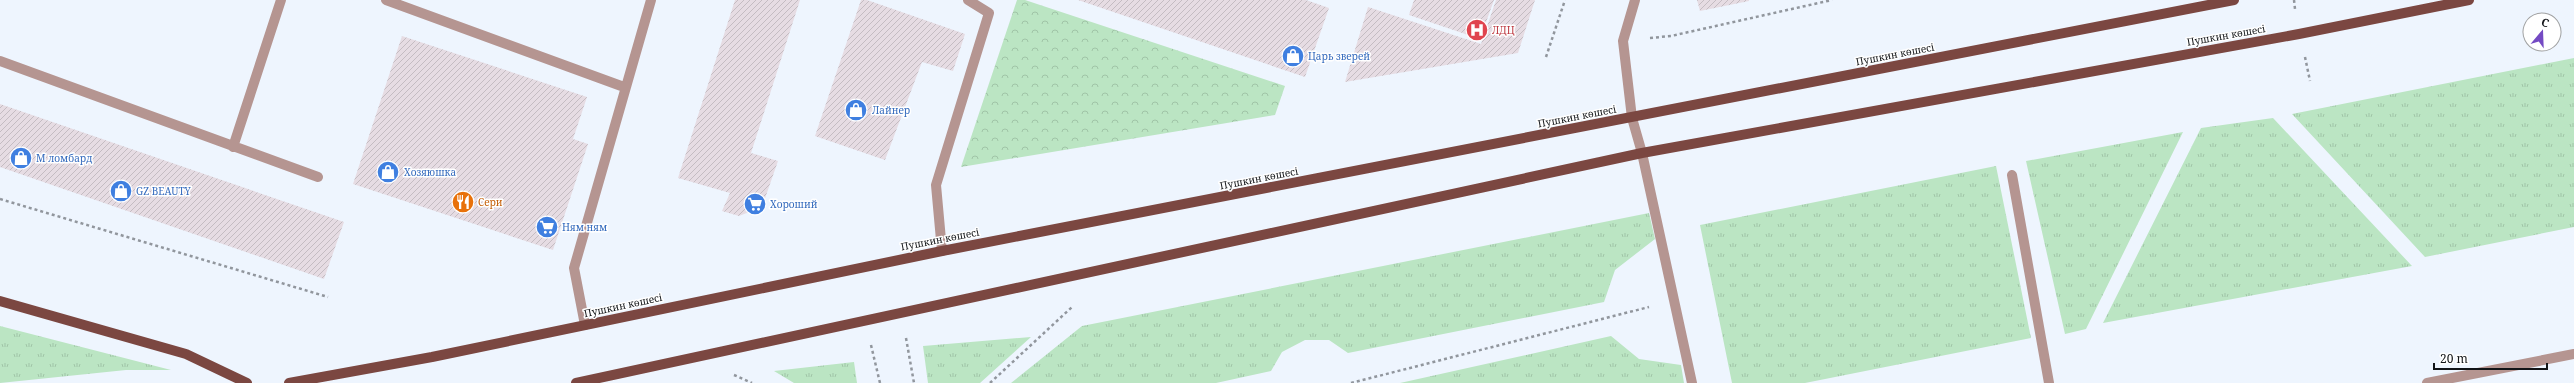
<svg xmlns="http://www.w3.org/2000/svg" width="2574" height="383" font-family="'Noto Serif',serif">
  <defs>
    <pattern id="grass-tufts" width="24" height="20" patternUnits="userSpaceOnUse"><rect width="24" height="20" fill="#bbe5c3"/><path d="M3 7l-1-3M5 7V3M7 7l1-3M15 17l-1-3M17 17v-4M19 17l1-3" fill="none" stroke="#a0c4a7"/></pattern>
    <pattern id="park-crowns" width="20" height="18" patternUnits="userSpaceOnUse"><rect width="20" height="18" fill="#bbe5c3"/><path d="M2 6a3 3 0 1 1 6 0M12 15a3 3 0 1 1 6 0" fill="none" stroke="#a0c4a7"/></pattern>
    <pattern id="building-hatch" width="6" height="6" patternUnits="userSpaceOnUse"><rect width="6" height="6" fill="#e6dce3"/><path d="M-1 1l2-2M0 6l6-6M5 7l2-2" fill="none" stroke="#c4bcc2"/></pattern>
  </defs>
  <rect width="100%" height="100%" fill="#eef5fe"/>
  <!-- grass -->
  <path fill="url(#grass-tufts)" d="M2574,58v169l-149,30 -133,-143z
    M2273,118l139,148 -309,57 98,-195z
    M2183,132l-97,197 -21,5 -39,-173z
    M1996,166l35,172 -226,45h-73l-32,-158z
    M1649,213l6,26 -40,31 -11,32 -256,51 -19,-13h-24l-23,12 -11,19 -55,12h-205l71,-57z
    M0,326l171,44h-45l-126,13z
    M1611,336l28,23 42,6 3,18h-284z
    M1031,337l-51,46h-52l-5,-37z
    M854,362l3,21h-63l-20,-12z"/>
  <!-- park -->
  <path fill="url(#park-crowns)" d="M1017,0h8l260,86 -10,29 -314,52z"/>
  <!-- building -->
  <path fill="url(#building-hatch)" d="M735,0h65l-49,153 27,8 -16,46 -23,9 -17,-5 8,-18 -52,-15z
    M861,0h6l98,34 -12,37 -31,-9 -37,98 -70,-24z
    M1078,0h228l23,8 -24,69z
    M1414,0h80l-14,39 -71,-24z
    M1496,0h39l-17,53 -173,29 23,-75 113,37z
    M1697,0h52v1l-49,10z
    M402,36l185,61 -14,42 15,5 -35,106 -200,-66z
    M0,104l344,118 -20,57 -324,-112z"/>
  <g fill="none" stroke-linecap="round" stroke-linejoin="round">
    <!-- path -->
    <path stroke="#91969d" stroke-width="2.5" stroke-dasharray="3 3" stroke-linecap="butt" d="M2294,0l1,9
      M1650,38l21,-2 161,-36
      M1546,57l19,-57
      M2305,57l5,24
      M0,199l328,98
      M906,338l8,45
      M871,345l9,38
      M734,375l18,8
      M990,383l82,-76
      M1351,383l298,-76"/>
    <!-- lane -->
    <path stroke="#b59591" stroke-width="10" d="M386,0l238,87
      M0,61l318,116
      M233,147l48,-147
      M1642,153l50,230
      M2012,175l37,208
      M942,251l-6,-66 53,-172 -21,-13
      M585,325l-11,-57 77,-268
      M2427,383l147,-29"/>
    <!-- street -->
    <path stroke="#b59591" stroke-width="10" d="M1635,0l-12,41 9,77 10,35"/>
    <!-- primary -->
    <path stroke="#7b4741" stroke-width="10" d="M0,301l186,53 61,29
      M289,383l143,-26 510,-106 1292,-251
      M576,383l1066,-230 657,-119 170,-34"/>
  </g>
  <!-- icons -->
  <defs>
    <g id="hospital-disc" transform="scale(1.15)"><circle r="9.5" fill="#e0444e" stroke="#fff"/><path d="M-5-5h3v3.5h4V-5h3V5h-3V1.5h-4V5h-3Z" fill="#fff"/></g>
    <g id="shop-disc" transform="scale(1.15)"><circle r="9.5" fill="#3f7fe0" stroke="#fff"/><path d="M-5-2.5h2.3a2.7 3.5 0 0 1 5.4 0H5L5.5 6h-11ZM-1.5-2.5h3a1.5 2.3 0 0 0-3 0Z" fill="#fff"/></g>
    <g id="restaurant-disc" transform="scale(1.15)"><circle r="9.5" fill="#e8710a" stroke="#fff"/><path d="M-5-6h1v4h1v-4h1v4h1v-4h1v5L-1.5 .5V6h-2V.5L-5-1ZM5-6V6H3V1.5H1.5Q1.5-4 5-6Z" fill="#fff"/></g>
    <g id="supermarket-disc" transform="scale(1.15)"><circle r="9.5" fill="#3f7fe0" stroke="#fff"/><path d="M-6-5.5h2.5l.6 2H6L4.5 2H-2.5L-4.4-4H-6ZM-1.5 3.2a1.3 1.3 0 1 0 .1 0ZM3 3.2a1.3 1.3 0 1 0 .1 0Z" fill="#fff"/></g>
  </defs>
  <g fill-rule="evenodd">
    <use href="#hospital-disc" x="1477" y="30"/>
    <use href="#shop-disc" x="1293" y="56"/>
    <use href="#shop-disc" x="856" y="110"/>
    <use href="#shop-disc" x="21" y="158"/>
    <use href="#shop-disc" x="388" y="172"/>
    <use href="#shop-disc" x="121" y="191"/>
    <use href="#restaurant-disc" x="463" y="202"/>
    <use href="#supermarket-disc" x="755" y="204"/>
    <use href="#supermarket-disc" x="547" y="227"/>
  </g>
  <g text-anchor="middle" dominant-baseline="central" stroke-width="3" stroke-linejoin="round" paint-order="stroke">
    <!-- health labels -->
    <g font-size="10" fill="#be3a42" stroke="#fff" text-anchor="start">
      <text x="1492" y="30">ЛДЦ</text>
    </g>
    <!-- street labels -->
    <g font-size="10" fill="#111417" stroke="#fff">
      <text transform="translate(2226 35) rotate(-10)">Пушкин көшесі</text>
      <text transform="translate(1895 54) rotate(-11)">Пушкин көшесі</text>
      <text transform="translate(1577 116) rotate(-11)">Пушкин көшесі</text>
      <text transform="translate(1259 178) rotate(-11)">Пушкин көшесі</text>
      <text transform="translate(940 239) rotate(-11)">Пушкин көшесі</text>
      <text transform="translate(623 305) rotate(-12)">Пушкин көшесі</text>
    </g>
    <!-- shop labels -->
    <g font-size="10" fill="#366cbe" stroke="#fff" text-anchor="start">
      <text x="1308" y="56">Царь зверей</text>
      <text x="872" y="110">Лайнер</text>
      <text x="36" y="158">М ломбард</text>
      <text x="404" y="172">Хозяюшка</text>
      <text x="136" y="191">GZ BEAUTY</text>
      <text x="770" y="204">Хороший</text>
      <text x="562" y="227">Ням ням</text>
    </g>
    <!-- food labels -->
    <g font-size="10" fill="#c56008" stroke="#fff" text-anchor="start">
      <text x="478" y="202">Сери</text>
    </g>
  </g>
  <!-- north arrow -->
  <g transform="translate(2542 32) rotate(19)"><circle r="19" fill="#ffffff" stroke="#a0a1a2"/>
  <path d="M0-3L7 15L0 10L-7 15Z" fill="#744ac3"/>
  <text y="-6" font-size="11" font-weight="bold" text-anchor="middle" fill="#111417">С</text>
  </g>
  <!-- scale -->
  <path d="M2434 363v6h113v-6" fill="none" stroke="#111417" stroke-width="2"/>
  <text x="2440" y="363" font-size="12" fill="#111417" stroke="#ffffff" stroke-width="3" paint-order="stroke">20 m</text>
</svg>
